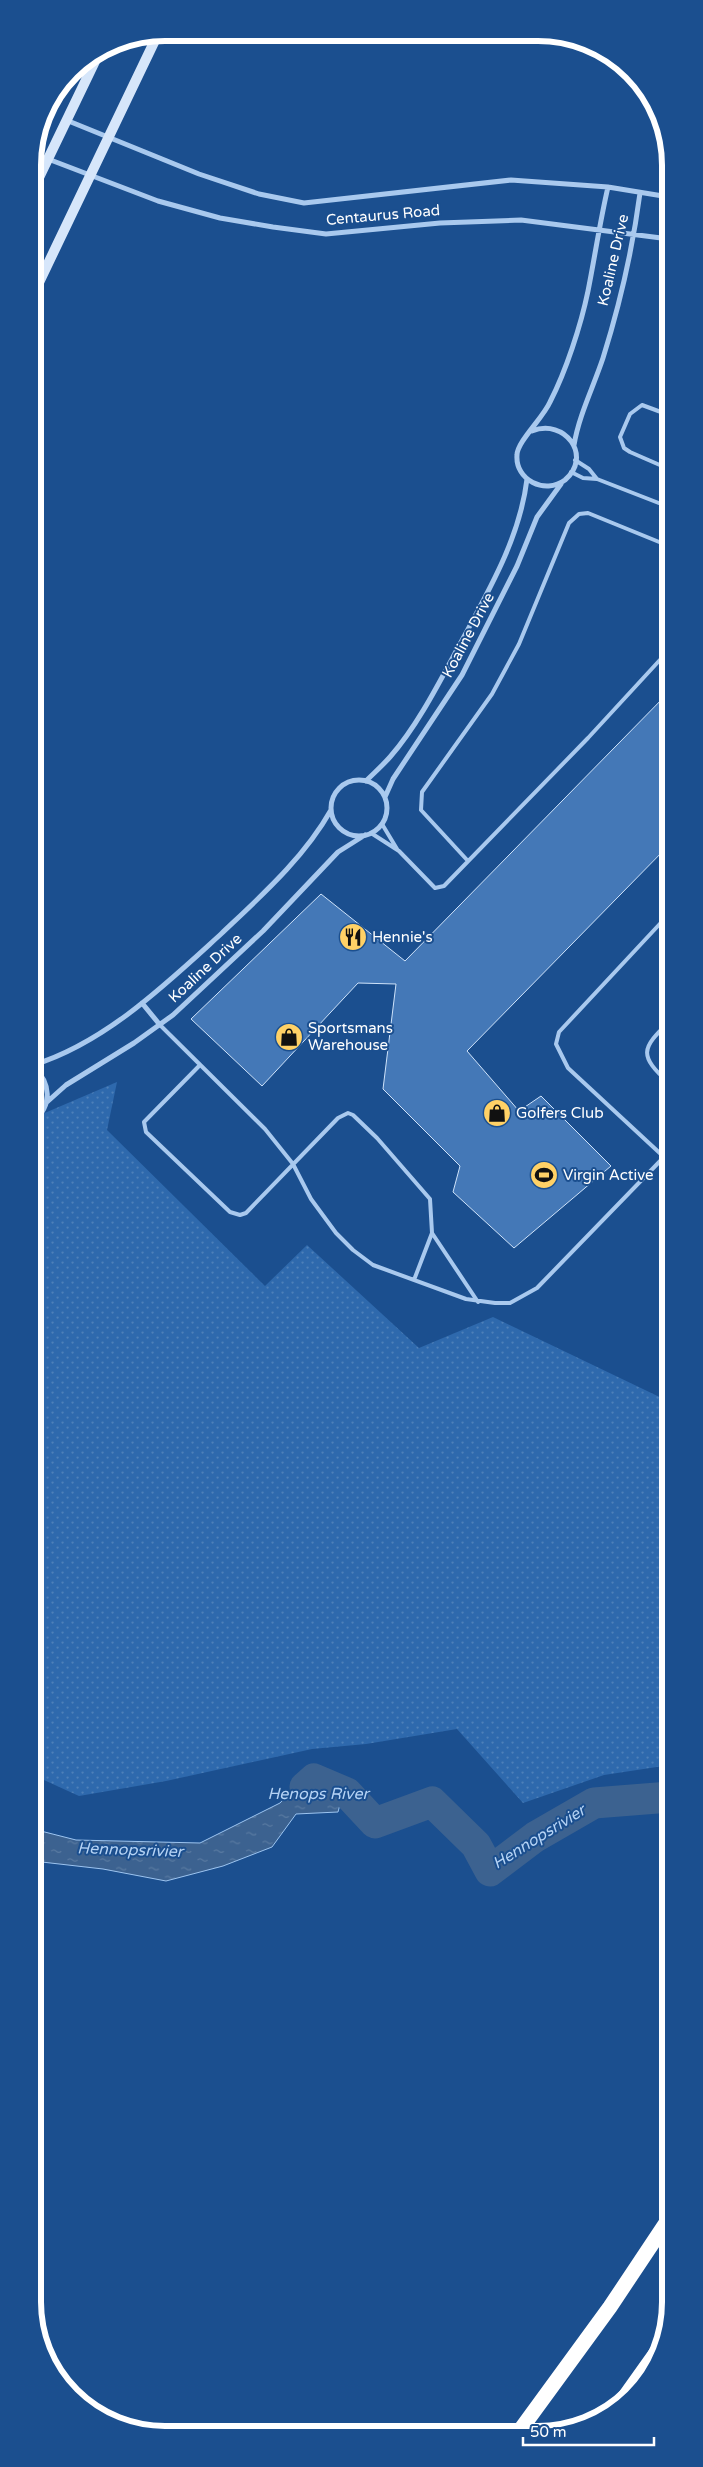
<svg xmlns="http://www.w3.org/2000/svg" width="703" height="2467" font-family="'Varela Round',sans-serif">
  <defs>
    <pattern id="grass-dots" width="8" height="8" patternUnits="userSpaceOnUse" patternTransform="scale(1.25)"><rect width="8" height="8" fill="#2e69ad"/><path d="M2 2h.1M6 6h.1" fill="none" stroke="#4d80b9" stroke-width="1.8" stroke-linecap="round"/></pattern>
    <pattern id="water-ripples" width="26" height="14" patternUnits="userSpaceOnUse" patternTransform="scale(1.25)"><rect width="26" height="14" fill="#3c6290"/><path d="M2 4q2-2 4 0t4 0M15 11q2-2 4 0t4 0" fill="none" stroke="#597aa1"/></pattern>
  </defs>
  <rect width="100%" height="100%" fill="#1b4f8f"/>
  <!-- grass -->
  <path fill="url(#grass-dots)" d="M117,1082l-10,48 158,156 42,-41 112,103 74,-31 177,85v363l-66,10 -81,28 -66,-74 -91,15 -54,5 -146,32 -87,15 -46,-21v-657z"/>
  <!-- water -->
  <path fill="url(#water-ripples)" stroke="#9cc4f0" d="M311,1770l34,15 -7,27 -42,2 -24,33 -49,19 -57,15 -63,-12 -70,-8v-32l43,11 124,3 80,-40z"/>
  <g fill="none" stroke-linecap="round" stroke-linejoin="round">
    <!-- river -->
    <path stroke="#3c6290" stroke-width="31" d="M305,1787l9,-8 33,14 28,30 57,-21 44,43 14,26 45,-34 59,-34 76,-6"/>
  </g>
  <!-- building -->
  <path fill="#4478b7" stroke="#cfe3fa" d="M670,691v153l-203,207 52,60 22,-15 70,70 -97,82 -61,-56 7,-26 -77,-77 13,-105 -38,-1 -96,103 -71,-67 130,-125 84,67z"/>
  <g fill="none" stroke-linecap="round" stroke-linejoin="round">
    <!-- lane -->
    <path stroke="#a9c9ee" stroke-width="4" d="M669,415l-27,-10 -12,9 -10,23 4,11 6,4 39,17
      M575,460l14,9 8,10
      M571,472l12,6 14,1 72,28
      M664,505l5,-15
      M382,824l15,25
      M371,833l28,18 36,37 9,-2 144,-148 82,-89
      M468,861l-47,-51 1,-18 70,-98 27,-50 50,-121 10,-9 9,-1 81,33
      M670,1021c-29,28 -32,34 0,63
      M160,1025l105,104 28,35 18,35 25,34 17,17 20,15 93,34 29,4h15l27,-15 127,-131 -96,-89 -12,-24 3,-12 111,-119
      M200,1065l-56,57 2,10 84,80 10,3 6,-2 92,-95 10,-5 5,2 24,23 53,61 2,34 -18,47
      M432,1233l46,69"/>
    <!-- street -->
    <path stroke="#a9c9ee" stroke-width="5" d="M66,120l133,54 60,20 45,9 207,-23 97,7 61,10
      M48,159l110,42 62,17 53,9 53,7 114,-11 81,-3 148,19
      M532,431c33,-13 61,25 33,49 -20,15 -50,0 -48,-25 0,-13 26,-37 33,-53 16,-31 31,-77 38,-111 7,-35 12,-70 20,-104
      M574,445c5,-30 19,-57 29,-87 16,-51 30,-112 37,-165
      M331 808a28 28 0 1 1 56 0a28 28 0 1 1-56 0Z
      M366,781c8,-8 17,-16 24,-24 28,-32 50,-76 70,-113 28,-52 60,-106 67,-165
      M385,797l8,-18 69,-104 55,-109 20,-49 24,-33
      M142,1003l18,22
      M33,1065c72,-22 133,-81 188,-131 40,-38 83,-76 110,-124
      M33,1066c18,17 20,39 0,56
      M47,1102l19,-17 68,-42 39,-28 90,-84 75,-79 27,-17"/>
    <!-- secondary -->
    <path stroke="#d6e6fa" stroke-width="10" d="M33,190l66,-137
      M33,295l125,-261"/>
    <!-- highway -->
    <path stroke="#fff" stroke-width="15" d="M621,2402l42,-59
      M518,2433l92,-126 60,-90"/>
  </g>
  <!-- icons -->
  <defs>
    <g id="restaurant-disc" transform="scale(1.4375)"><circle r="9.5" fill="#ffd166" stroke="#1b4f8f"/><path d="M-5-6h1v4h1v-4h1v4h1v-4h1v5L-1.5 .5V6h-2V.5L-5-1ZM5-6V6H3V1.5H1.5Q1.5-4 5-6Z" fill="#111"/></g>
    <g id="shop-disc" transform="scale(1.4375)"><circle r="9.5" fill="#ffd166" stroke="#1b4f8f"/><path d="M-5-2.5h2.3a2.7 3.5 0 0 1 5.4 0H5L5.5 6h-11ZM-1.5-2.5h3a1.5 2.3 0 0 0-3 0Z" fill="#111"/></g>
    <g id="stadium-disc" transform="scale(1.4375)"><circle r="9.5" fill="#ffd166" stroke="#1b4f8f"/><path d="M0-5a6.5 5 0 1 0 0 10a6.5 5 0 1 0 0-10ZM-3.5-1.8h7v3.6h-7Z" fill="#111"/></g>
  </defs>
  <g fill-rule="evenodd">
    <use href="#restaurant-disc" x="353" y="937"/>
    <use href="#shop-disc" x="289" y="1037"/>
    <use href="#shop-disc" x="497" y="1113"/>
    <use href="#stadium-disc" x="544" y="1175"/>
  </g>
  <g text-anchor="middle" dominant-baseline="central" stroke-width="4" stroke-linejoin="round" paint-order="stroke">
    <!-- street labels -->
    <g font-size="15" fill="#fff" stroke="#1b4f8f">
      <text transform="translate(383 215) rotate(-5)">Centaurus Road</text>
      <text transform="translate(613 260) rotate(-77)">Koaline Drive</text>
      <text transform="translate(468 635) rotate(-62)">Koaline Drive</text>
      <text transform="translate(205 968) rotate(-43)">Koaline Drive</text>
    </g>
    <!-- poi labels -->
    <g font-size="15" fill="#fff" stroke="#1b4f8f" text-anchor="start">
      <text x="372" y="937">Hennie's</text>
      <text x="308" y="1028">Sportsmans<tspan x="308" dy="17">Warehouse</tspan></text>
      <text x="516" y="1113">Golfers Club</text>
      <text x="563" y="1175">Virgin Active</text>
    </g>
    <!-- water labels -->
    <g font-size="16" font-style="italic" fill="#b5d3f5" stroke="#1b4f8f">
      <text x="318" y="1794">Henops River</text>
      <text transform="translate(539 1837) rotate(-32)">Hennopsrivier</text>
      <text transform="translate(130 1850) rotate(2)">Hennopsrivier</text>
    </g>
  </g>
  <!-- crop -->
  <path d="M0 0H703V2467H0ZM165 41H538A124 124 0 0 1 662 165V2302A124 124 0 0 1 538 2426H165A124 124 0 0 1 41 2302V165A124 124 0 0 1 165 41Z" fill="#1b4f8f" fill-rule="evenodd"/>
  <path fill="none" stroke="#fff" stroke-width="6" d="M165 41H538A124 124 0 0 1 662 165V2302A124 124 0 0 1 538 2426H165A124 124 0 0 1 41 2302V165A124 124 0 0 1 165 41Z"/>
  <!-- scale -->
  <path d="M523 2437v8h131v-8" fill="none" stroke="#ffffff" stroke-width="2.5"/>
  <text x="530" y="2437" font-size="15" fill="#ffffff" stroke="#1b4f8f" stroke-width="4" paint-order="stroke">50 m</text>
</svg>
